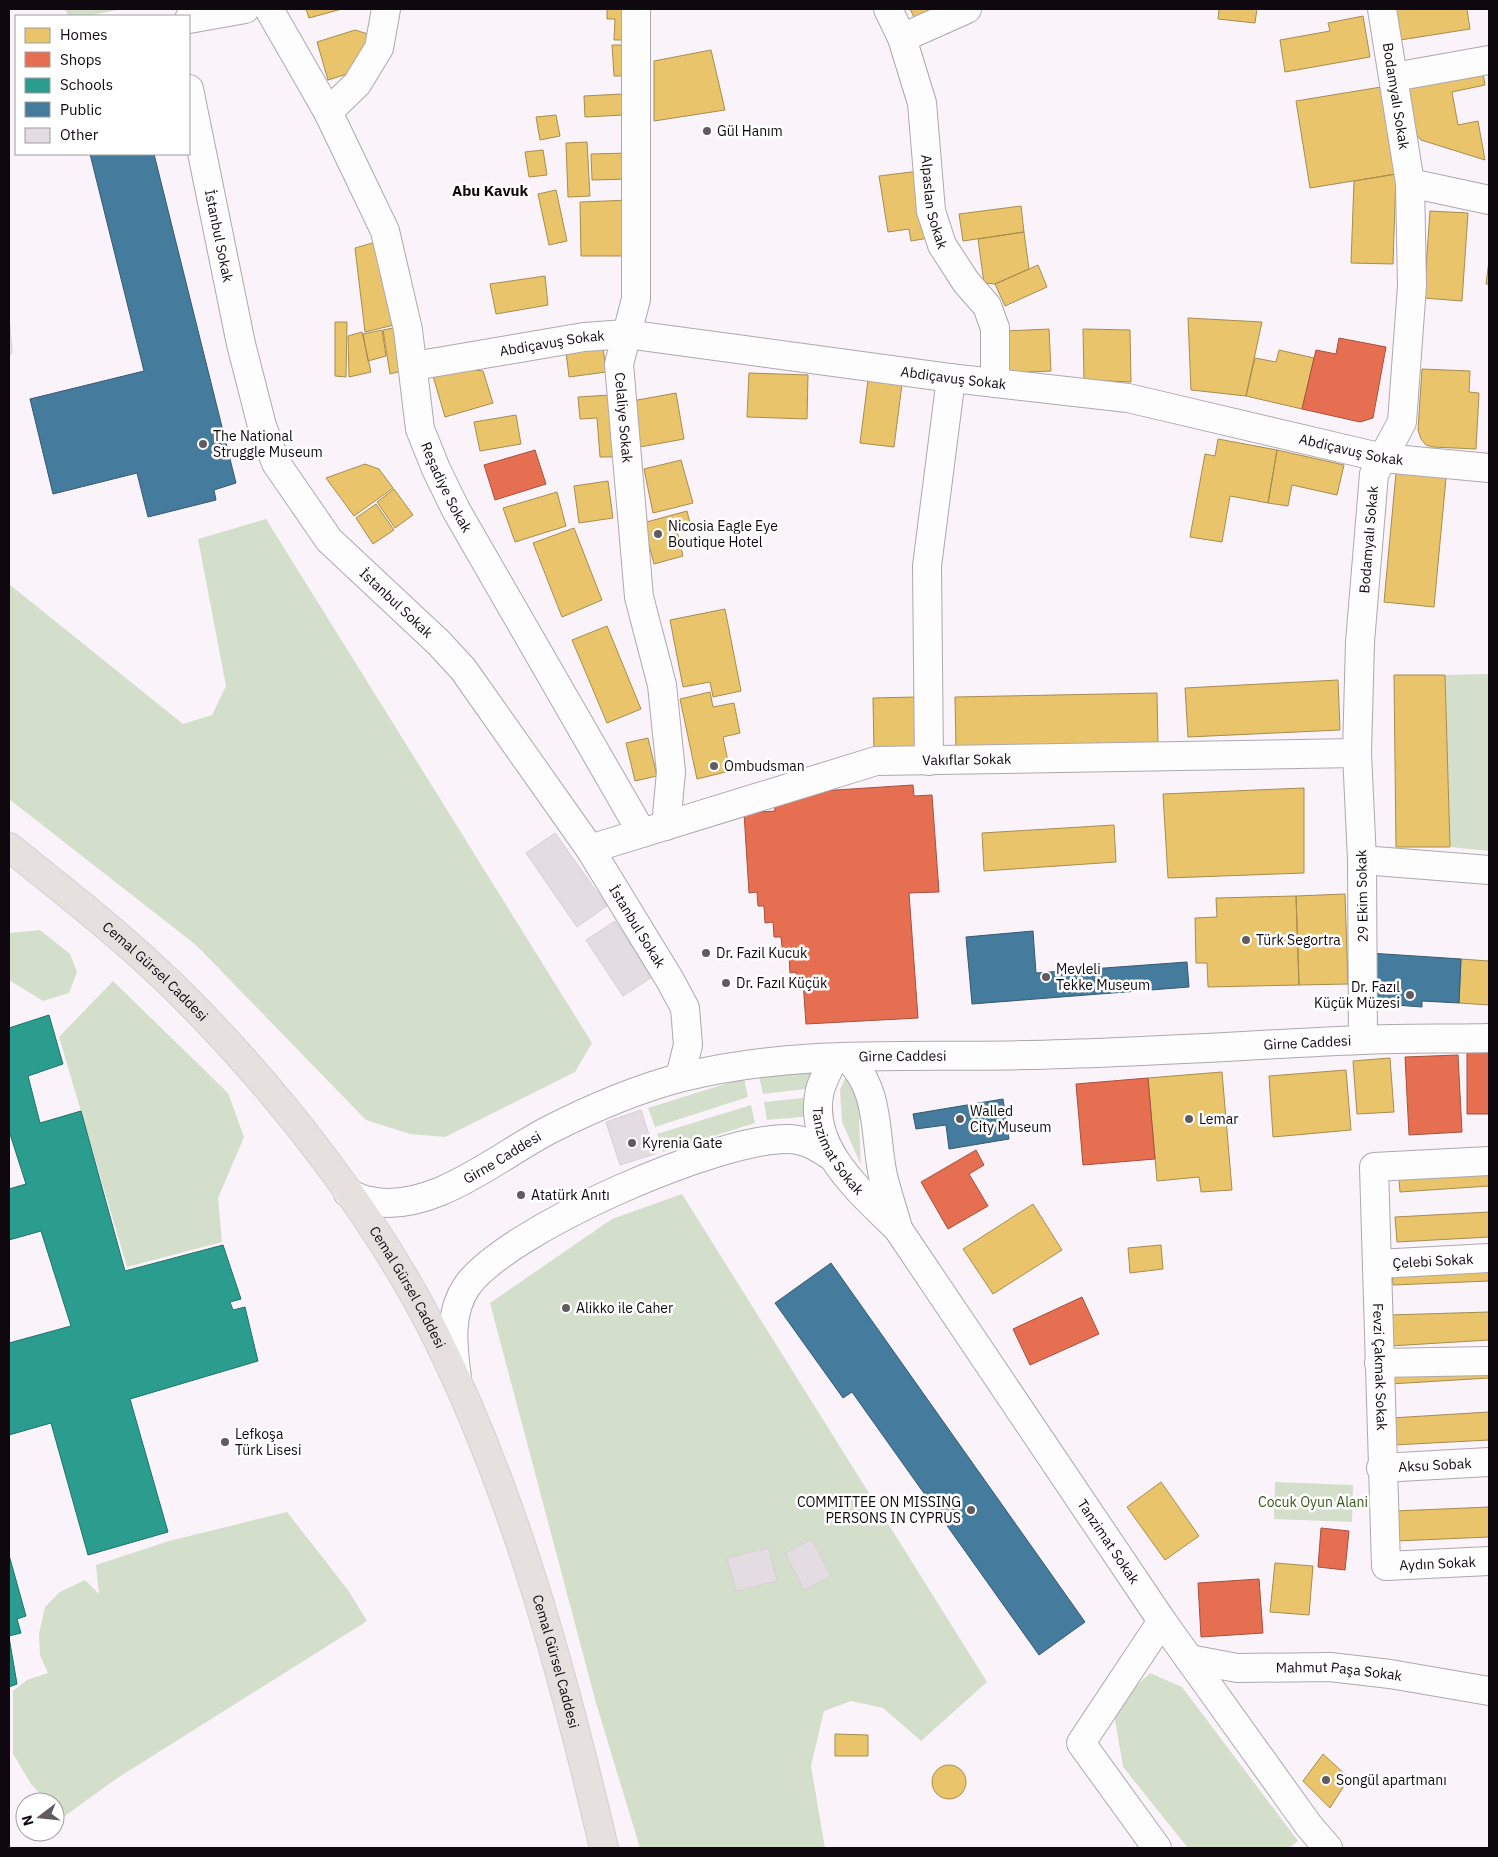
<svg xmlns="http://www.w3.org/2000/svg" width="1498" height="1857" font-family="'IBM Plex Sans',sans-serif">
  <rect width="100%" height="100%" fill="#faf4fa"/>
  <!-- green -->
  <path fill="#d3dfca" d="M65,9h57l-35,7h-19z
    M266,519l326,524 -17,29 -130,65 -35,-3 -44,-14 -170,-175 -187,-146v-215l174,140 29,-9 14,-29 -28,-147z
    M1489,674v177l-39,-4 -5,-172z
    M40,930l30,24 7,18 -8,21 -26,8 -34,-21v-47z
    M113,981l115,112 16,44 -26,61 4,44 -95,25 -68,-230z
    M819,1067l3,20 -59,7 -4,-18z
    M849,1069l12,36 -2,18 2,42 -19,-43 -2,-32z
    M744,1078l4,19 -93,30 -7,-19z
    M823,1096l-11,20 -45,4 -3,-18z
    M751,1105l4,18 -92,29 -6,-18z
    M682,1194l305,488 -66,59 -38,-33 -32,-7 -27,10 -13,55 14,82h-185l-44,-145 -106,-400 122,-84z
    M1275,1482l78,3 -1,37 -78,-3z
    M287,1512l61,78 19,31 -251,158 -54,39 -7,-8v-8h-7l-17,-18 -18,-30v-63l14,-11 21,-7 -8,-18 -1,-21 6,-27 15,-15 25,-12 14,14 -3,-29 73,-24z
    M1150,1673l32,14 116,154 -9,7h-101l-65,-81 -10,-59z"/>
  <!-- homes -->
  <path fill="#e9c46a" stroke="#a88c4f" d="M306,9h36l-33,9z
    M607,9h22l-1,31h-14l1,-21h-8z
    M910,9h27l-22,10z
    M1219,9h38l-2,14 -37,-4z
    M1389,9h78l3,20 -76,12z
    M1363,16l7,41 -85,15 -5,-32 50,-9 -2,-8z
    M355,30l23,7 -12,31 -38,12 -11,-38z
    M612,45h18l-1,31h-15z
    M711,50l14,60 -71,11v-60z
    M1482,67l3,18 -33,7 6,33 20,-4 7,39 -64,-20 -9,-10 -4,-43z
    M1381,87l15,87 -86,14 -14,-87z
    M623,94l1,21 -39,2 -1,-21z
    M556,115l4,21 -20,4 -4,-23z
    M587,142l3,54 -22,1 -2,-54z
    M543,150l4,25 -18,2 -4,-25z
    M629,153l1,26 -38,1 -1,-26z
    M919,171l10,67 -18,3 -2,-12 -21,3 -9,-56z
    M1396,174l-3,90 -42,-1 3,-82z
    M556,190l11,51 -18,4 -11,-51z
    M631,200l-1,56h-49l-1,-54z
    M1021,206l3,26 -61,9 -4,-27z
    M1430,211l38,2 -6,88 -38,-3z
    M1024,232l5,37 -34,15 -11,-1 -6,-44z
    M383,240l19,83 -37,9 -10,-84z
    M1489,261v23h-3z
    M1038,265l9,22 -42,19 -10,-22z
    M545,276l3,29 -52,9 -6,-30z
    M1188,318l74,4 -16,74 -55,-6z
    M335,322h12l-1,55 -11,-1z
    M403,326l6,43 -19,5 -7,-44z
    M1049,329l2,42 -43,2 -2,-42z
    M1083,329l47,1 1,52 -47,-2z
    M382,330l4,26 -18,5 -5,-27z
    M601,330l5,42 -37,5 -5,-41z
    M362,332l9,40 -22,5 -1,-41z
    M1279,350l35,8 -12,51 -56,-13 9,-38 21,4z
    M463,368l20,3 10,32 -48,14 -12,-41z
    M1422,369l48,2 -1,21 10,1 -3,56 -43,-2 -7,-2 -5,-6 -3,-9z
    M749,373l59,2 -1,44 -60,-2z
    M868,380l34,4 -8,63 -34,-4z
    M676,393l8,46 -44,8 -8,-46z
    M610,395l3,62h-13l-3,-39 -17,1 -2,-22z
    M516,415l5,29 -41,7 -6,-29z
    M1218,439l59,11 -9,53 -38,-7 -8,46 -32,-5 15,-83 10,2z
    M1277,450l67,15 -7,30 -45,-10 -4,21 -20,-3z
    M681,460l12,43 -40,10 -9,-44z
    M365,464l14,5 14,19 -39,28 -28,-38z
    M1396,473l50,5 -12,129 -50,-5z
    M608,481l5,37 -34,5 -5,-37z
    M394,489l19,26 -18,13 -18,-26z
    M557,492l9,34 -51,16 -12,-34z
    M376,504l18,26 -21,14 -17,-26z
    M687,511l4,16 -14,4 6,25 -29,8 -11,-41z
    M574,528l28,72 -40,17 -29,-74z
    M725,609l16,82 -28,6 -3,-15 -27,5 -13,-67z
    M607,626l34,83 -34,14 -35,-83z
    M1394,675h51l5,172h-54z
    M1338,680l2,50 -152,7 -3,-49z
    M710,692l3,15 21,-4 6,30 -17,4 7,34 -33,8 -17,-80z
    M1157,693l1,52 -202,4 -1,-52z
    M916,697l1,54 -43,1 -1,-54z
    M648,738l9,38 -22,5 -9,-38z
    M1304,788v85l-136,5 -5,-84z
    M1114,825l2,37 -132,9 -2,-38z
    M1345,894l3,90 -49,1 -3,-89z
    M1296,896l3,89 -91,2 -1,-24h-11l-1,-45 22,-1 -1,-19z
    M1461,959l28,2v44l-30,-2z
    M1390,1058l4,54 -37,2 -4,-53z
    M1346,1070l5,60 -78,7 -4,-61z
    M1222,1072l10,118 -31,2 -2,-15 -42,4 -9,-103z
    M1489,1160v26l-89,6 -2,-26z
    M1033,1204l29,46 -69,44 -30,-45z
    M1489,1212v25l-92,5 -2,-25z
    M1161,1245l2,24 -33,4 -2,-25z
    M1489,1252v29l-96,4 -2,-29z
    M1489,1312v28l-99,6 -1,-31z
    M1489,1355v23l-99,6 -1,-25z
    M1489,1412v28l-96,5 -2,-27z
    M1161,1482l38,54 -34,24 -38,-53z
    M1489,1507v30l-93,4 -1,-30z
    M1275,1563l38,3 -4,49 -39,-3z
    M835,1734l33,1v21h-33z
    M1323,1754l26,24 -19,30 -27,-27z
    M932 1782a17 17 0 1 1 34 0a17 17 0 1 1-34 0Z"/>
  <!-- shops -->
  <path fill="#e76f51" stroke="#a6503d" d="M1339,338l47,9 -13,71 -13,4 -58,-13 14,-59 20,4z
    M535,450l11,34 -51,16 -11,-35z
    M913,785l1,11 18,-1 7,97 -30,1 9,125 -112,6 -3,-43h-7v-9l-6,1 -1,-17h-6l-2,-19h-7l-1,-15 -8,1 -1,-17h-6l-1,-14 -8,1 -5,-80 31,-2 -1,-17z
    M1479,1044h10v70h-22v-62h12z
    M1458,1055l4,77 -53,3 -4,-78z
    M1148,1078l7,81 -72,6 -7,-81z
    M976,1150l8,15 -15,9 19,32 -40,23 -27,-47z
    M1082,1297l17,37 -69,31 -17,-36z
    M1321,1528l28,3 -4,39 -27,-3z
    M1259,1579l4,54 -62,4 -3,-54z"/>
  <!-- schools -->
  <path fill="#2a9d8f" stroke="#227169" d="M49,1015l14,49 -35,12 12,47 41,-12 44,160 98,-26 18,54 -11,3 3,8 12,-3 13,54 -128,38 38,133 -80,23 -37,-132 -42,12v-92l62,-17 -30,-95 -32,9v-51l17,-5 -17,-53v-103z
    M9,1555l17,61 -9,3 4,14 -12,3z
    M9,1637l8,47 -8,3z"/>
  <!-- public -->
  <path fill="#457b9d" stroke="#355972" d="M90,154h64l82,329 -22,7 2,10 -68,17 -11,-44 -84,21 -23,-95 114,-28z
    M1033,931l3,42 151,-11 2,25 -217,17 -6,-67z
    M1369,953l92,6 -2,44 -37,-2v6l-40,-3 1,-6 -17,-1z
    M1003,1099l6,40 -60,10 -3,-24 -30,4 -3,-15z
    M831,1263l254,359 -46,33 -187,-263 -9,6 -68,-95z"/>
  <!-- building -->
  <path fill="#e3dce1" stroke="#d7cfd4" d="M9,315l3,37 -3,5z
    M555,833l52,73 -30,21 -51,-74z
    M615,921l37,56 -29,19 -37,-56z
    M641,1110l14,44 -35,11 -14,-43z
    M812,1539l19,37 -27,14 -19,-37z
    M769,1548l8,33 -41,10 -9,-33z"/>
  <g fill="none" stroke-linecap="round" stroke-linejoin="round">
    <!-- minor casing -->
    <g stroke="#ada8ad" stroke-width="30">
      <g id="minor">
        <path id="s1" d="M269,9l59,103 57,119 23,99 12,99 16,40 20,41 186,323"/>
        <path id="s2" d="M636,9v290l-17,65 20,233 23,88 9,87 -5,54"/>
        <path id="s3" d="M888,9l14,29 20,65 9,108 11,34 24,37 21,24 8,22v55"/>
        <path d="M189,19l56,-10"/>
        <path d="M902,38l65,-29"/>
        <path d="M1394,77l95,-17"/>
        <path id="s4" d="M189,89l52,255 21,82 14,37 53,77 109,102 25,27 127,180 80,131 15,28 3,37 -8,32"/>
        <path d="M328,112l29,-28 22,-36 7,-39"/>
        <path d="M1410,183l79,17"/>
        <path id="s5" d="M414,366l170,-29 42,-3 325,44 177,20 255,60 106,10"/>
        <path d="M929,761l-2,-195 24,-188"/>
        <path id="s6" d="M590,849l286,-88 481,-8"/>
        <path d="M1362,860l127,10"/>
        <path id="s7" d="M1363,1040l-1,-180 -5,-107 3,-111 14,-168 28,-52 10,-136 -2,-103 -28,-174"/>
        <path id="s8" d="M834,1058c-5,11 -11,21 -14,32 -14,58 43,104 78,139l264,392 147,205 19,22"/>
        <path d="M847,1058c34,31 27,76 36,118 4,17 10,34 15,52"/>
        <path id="s9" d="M1489,1161l-115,6 12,399 103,-5"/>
        <path id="s10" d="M348,1193c7,3 14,7 22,8 61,13 126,-43 177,-70 43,-22 89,-42 136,-54 111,-28 228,-19 341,-22 112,-2 224,-10 336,-15 43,-2 86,-1 129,-2"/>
        <path id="s11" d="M1377,1264l112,-6"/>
        <path d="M1379,1363l110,-2"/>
        <path d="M457,1378c-4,-31 -9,-64 10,-92 39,-56 254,-150 323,-147 17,1 27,8 41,17"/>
        <path id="s12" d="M1381,1468l108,-6"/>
        <path id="s13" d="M1189,1659l48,9 93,-1 60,7 99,17"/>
        <path d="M1157,1848l-76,-105 81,-122"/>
      </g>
    </g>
    <!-- major casing -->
    <g stroke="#d2cfd2" stroke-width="30">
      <g id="major">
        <path id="s14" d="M9,847c64,51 129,102 186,161 91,93 183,212 241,328 80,162 127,337 168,512"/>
      </g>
    </g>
    <!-- minor -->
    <use href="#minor" stroke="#fefdfe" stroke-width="28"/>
    <!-- major -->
    <use href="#major" stroke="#e6e1de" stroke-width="28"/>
  </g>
  <!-- markers -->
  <g fill="#615b61" stroke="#fff" stroke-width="2">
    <circle cx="707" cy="131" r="5"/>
    <circle cx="203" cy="444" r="5"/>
    <circle cx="658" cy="534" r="5"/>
    <circle cx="714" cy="766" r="5"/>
    <circle cx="1246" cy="940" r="5"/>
    <circle cx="706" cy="953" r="5"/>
    <circle cx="1046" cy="977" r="5"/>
    <circle cx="726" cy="983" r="5"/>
    <circle cx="1410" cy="995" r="5"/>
    <circle cx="960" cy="1119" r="5"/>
    <circle cx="1189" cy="1119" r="5"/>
    <circle cx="632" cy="1143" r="5"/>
    <circle cx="521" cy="1195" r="5"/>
    <circle cx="566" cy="1308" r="5"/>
    <circle cx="225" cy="1442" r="5"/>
    <circle cx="971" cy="1510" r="5"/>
    <circle cx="1326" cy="1780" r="5"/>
  </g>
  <g text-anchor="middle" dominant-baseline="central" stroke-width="5" stroke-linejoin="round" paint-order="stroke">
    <!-- street labels -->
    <g font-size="14" fill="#0f090f" stroke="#fff">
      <text transform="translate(1396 96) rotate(81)">Bodamyalı Sokak</text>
      <text stroke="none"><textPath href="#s3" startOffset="200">Alpaslan Sokak</textPath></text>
      <text stroke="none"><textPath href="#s4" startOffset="150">İstanbul Sokak</textPath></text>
      <text stroke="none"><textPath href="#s5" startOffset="140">Abdiçavuş Sokak</textPath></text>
      <text stroke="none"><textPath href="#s5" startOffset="545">Abdiçavuş Sokak</textPath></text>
      <text stroke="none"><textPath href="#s2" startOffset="411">Celaliye Sokak</textPath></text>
      <text stroke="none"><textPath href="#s5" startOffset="950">Abdiçavuş Sokak</textPath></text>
      <text stroke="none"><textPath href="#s1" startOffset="516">Reşadiye Sokak</textPath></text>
      <text stroke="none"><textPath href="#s7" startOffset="501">Bodamyalı Sokak</textPath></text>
      <text stroke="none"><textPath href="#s4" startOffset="570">İstanbul Sokak</textPath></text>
      <text stroke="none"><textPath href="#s6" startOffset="390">Vakıflar Sokak</textPath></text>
      <text transform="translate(1362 896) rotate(-91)">29 Ekim Sokak</text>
      <text stroke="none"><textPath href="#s4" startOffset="975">İstanbul Sokak</textPath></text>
      <text stroke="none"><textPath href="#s14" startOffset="192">Cemal Gürsel Caddesi</textPath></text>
      <text stroke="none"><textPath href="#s10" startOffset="991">Girne Caddesi</textPath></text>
      <text stroke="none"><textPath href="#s10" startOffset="586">Girne Caddesi</textPath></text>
      <text stroke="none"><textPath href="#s8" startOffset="101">Tanzimat Sokak</textPath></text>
      <text stroke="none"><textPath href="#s10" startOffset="166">Girne Caddesi</textPath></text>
      <text stroke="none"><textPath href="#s11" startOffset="56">Çelebi Sokak</textPath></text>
      <text stroke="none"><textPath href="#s14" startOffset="598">Cemal Gürsel Caddesi</textPath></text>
      <text stroke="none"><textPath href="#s9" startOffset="315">Fevzi Çakmak Sokak</textPath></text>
      <text stroke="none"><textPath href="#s12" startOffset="54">Aksu Sobak</textPath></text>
      <text stroke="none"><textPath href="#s8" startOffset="579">Tanzimat Sokak</textPath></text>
      <text stroke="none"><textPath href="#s9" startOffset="566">Aydın Sokak</textPath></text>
      <text stroke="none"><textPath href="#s14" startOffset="1002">Cemal Gürsel Caddesi</textPath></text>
      <text stroke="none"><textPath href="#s13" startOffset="151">Mahmut Paşa Sokak</textPath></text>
    </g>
    <!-- poi labels -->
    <g font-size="14" fill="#0f090f" stroke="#fff" text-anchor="start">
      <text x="717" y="131">Gül Hanım</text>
      <text x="213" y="436">The National<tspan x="213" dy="16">Struggle Museum</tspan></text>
      <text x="668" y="526">Nicosia Eagle Eye<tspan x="668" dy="16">Boutique Hotel</tspan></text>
      <text x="724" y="766">Ombudsman</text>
      <text x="1256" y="940">Türk Segortra</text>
      <text x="716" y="953">Dr. Fazil Kucuk</text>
      <text x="1056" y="969">Mevleli<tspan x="1056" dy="16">Tekke Museum</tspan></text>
      <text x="736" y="983">Dr. Fazıl Küçük</text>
      <text x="1400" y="987" text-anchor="end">Dr. Fazıl<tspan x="1400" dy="16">Küçük Müzesi</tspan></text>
      <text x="970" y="1111">Walled<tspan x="970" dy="16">City Museum</tspan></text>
      <text x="1199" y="1119">Lemar</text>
      <text x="642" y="1143">Kyrenia Gate</text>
      <text x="531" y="1195">Atatürk Anıtı</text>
      <text x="576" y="1308">Alikko ile Caher</text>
      <text x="235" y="1434">Lefkoşa<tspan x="235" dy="16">Türk Lisesi</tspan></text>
      <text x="961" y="1502" text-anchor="end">COMMITTEE ON MISSING<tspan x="961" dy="16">PERSONS IN CYPRUS</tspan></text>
      <text x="1336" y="1780">Songül apartmanı</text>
    </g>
    <!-- park labels -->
    <g font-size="14" fill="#355718" stroke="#fff">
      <text x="1313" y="1502">Cocuk Oyun Alani</text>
    </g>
    <!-- neighbourhood labels -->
    <g font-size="15" font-weight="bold" fill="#0f090f" stroke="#fff">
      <text x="490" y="190">Abu Kavuk</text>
    </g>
  </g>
  <!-- border -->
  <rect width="1498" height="1857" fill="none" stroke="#0f090f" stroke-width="20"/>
  <!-- legend -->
  <rect x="15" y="15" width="175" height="140" fill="#ffffff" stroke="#9f9d9f"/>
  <rect x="25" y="28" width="25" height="15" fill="#e9c46a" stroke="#9f9d9f"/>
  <text x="60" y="40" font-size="15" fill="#0f090f">Homes</text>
  <rect x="25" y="52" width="25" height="15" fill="#e76f51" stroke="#9f9d9f"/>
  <text x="60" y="65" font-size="15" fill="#0f090f">Shops</text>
  <rect x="25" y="78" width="25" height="15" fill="#2a9d8f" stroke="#9f9d9f"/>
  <text x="60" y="90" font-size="15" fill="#0f090f">Schools</text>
  <rect x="25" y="102" width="25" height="15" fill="#457b9d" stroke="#9f9d9f"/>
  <text x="60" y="115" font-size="15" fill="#0f090f">Public</text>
  <rect x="25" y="128" width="25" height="15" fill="#e3dce1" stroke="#9f9d9f"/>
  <text x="60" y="140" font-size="15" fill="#0f090f">Other</text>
  <!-- north arrow -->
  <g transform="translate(40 1817) rotate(254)"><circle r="24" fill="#ffffff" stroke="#9f9d9f"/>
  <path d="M0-4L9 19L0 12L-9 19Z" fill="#615b61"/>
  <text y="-8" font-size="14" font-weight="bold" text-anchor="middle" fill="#0f090f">N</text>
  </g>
</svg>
